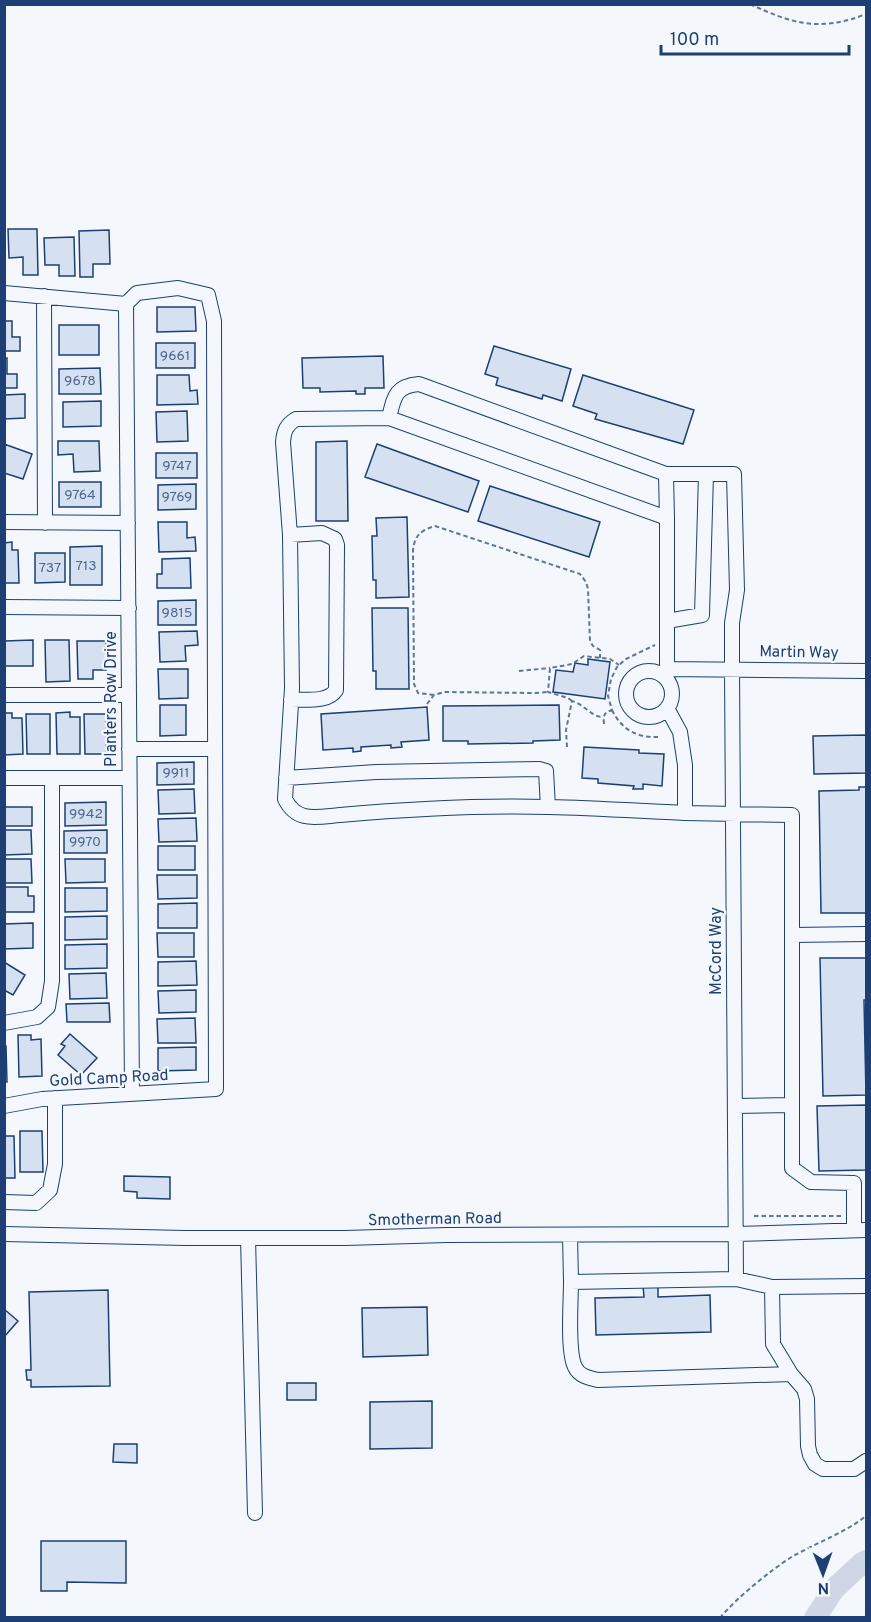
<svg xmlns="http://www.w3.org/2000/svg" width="871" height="1622" font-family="Overpass,sans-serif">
  <rect width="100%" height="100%" fill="#f4f7fb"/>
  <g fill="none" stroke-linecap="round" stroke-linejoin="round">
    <!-- river -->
    <path stroke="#cfd7e4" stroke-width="22" d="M815,1618l19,-29 28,-26 4,-2"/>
  </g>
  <!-- building -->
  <path fill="#d5e0f0" stroke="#1d3f73" stroke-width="1.5" d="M8,229h29l1,46h-15v-18l-14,1z
    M109,230l1,34h-17v13h-13l-1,-46z
    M74,237l1,39h-16v-11h-14l-1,-27z
    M157,307h38l1,24 -39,1z
    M4,321h8v16h8v14h-16z
    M59,325h40v30h-40z
    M156,343h39v25h-39z
    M494,346l77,23 -9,32 -19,-6 -1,4 -46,-14 2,-7 -13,-4z
    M383,356l1,32h-19v6h-9v-3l-36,1v-4h-17l-1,-30z
    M4,358h3v16h10v14h-13z
    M100,368l1,26h-42v-25z
    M157,375h32l1,16 7,-1 1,14 -41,1z
    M583,375l111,35 -11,34 -88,-25 2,-5 -24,-8z
    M25,394v24l-21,1v-24z
    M101,401v25l-38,1v-25z
    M187,411l1,30 -31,1 -1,-30z
    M58,441h41l1,30 -26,1 -1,-18 -15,1z
    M347,441l1,80h-32v-79z
    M4,444l28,10 -9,25 -19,-6z
    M377,444l102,37 -11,31 -103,-35z
    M156,453h41v25h-41z
    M59,482h42v25h-42z
    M196,484v25l-38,1v-25z
    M490,486l110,36 -11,35 -111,-36z
    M407,517l2,80 -33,1v-18h-3l-1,-44h5l-1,-18z
    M158,522h29v16l8,-1 1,14 -37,1z
    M12,542v8h6l1,33h-15v-40z
    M102,546v39h-32v-38z
    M35,553h30v29l-30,1z
    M190,558l1,30h-34v-14h5v-15z
    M196,600v25h-38v-24z
    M372,608h36l1,81h-33v-18h-3z
    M197,631l1,14 -13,1 1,15 -26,1 -1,-30z
    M33,640v26h-29v-25z
    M45,640h24l1,41 -24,1z
    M77,641h29v29h-13v9h-15z
    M588,659l22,3 -5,37 -52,-7 3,-22 17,2 2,-9 13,2z
    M158,669h30v29l-29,1z
    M160,705h26v30l-26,1z
    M559,705l1,35 -27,1v2l-65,1v-3h-25v-35z
    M427,707l2,33 -28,2 1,5 -11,1v-3l-30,2v4l-8,1v-4l-30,2 -2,-36z
    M70,712v5h10v37h-23l-1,-41z
    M4,713h8v5h10l1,36 -19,1z
    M26,714h24v40h-23z
    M84,714h22v40h-21z
    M866,735v38l-52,1 -1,-38z
    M584,747l55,3v3l25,1 -2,32 -19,-2v5h-10l1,-3 -36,-3v-4l-16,-1z
    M194,762v22l-37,1v-22z
    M859,787h7v126h-45l-2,-122 40,-1z
    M194,789l1,24 -36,1 -1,-24z
    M106,802v23l-41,1v-23z
    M4,807h28v19h-28z
    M196,818l1,23 -38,1 -1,-23z
    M4,830h27l1,24 -28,1z
    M107,830v23h-43v-22z
    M158,846h37v24h-37z
    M4,859h27l1,24h-28z
    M65,859h40v23l-39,1z
    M157,875h40v23l-39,1z
    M4,887h24v9h6v16h-30z
    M65,888h42v23l-42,1z
    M197,903v25h-39v-24z
    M107,916v23l-42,1v-23z
    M33,923v25l-29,1v-25z
    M157,933h37v24h-36z
    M107,944v24l-42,1v-24z
    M820,958h46v42h-2l2,95 -43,1z
    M196,961l1,24 -39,1v-24z
    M4,962l21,13 -12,20 -9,-5z
    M106,973l1,25 -37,1 -1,-25z
    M196,990v22l-37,1 -1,-22z
    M109,1003l1,19h-43l-1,-18z
    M195,1018l1,25h-38l-1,-24z
    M70,1034l27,24 -16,17 -23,-20 7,-9 -4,-2z
    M18,1035h13v5l10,-1 1,37 -23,1z
    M4,1046h2l1,36h-3z
    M196,1047v23l-38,1v-23z
    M866,1105v65l-47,1 -2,-65z
    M20,1131h22l1,41h-23z
    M4,1136h10l1,42h-11z
    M124,1176l46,1v22l-33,-1v-6l-13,-1z
    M643,1286h15v11l52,-2 1,37 -115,3 -1,-37 49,-1z
    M108,1290l2,96 -79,1v-7h-4l-1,-10h5l-2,-78z
    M427,1307l1,48 -65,2 -1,-49z
    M4,1309l14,12 -14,16z
    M287,1383h29v17h-29z
    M432,1401v47l-62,1v-47z
    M114,1444h23v19l-24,-1z
    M41,1541h85v42l-59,-1v9h-26z"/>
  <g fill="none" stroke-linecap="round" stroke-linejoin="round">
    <!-- minor casing -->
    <g stroke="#1d3f73" stroke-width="16">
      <path id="minor" d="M4,293l122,11
        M44,296l1,227
        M126,304l6,790
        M389,418c5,-21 6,-32 30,-34l247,90 1,44
        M666,474h68l3,116 -5,33v46l4,610
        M4,522l124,1
        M290,535l32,-2 13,6 2,6 -1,145c-8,13 -31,9 -45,10
        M4,607l125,1
        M667,621l35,-6 4,-141
        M626 694a23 23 0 1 1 46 0a23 23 0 1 1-46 0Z
        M661,674l6,-5 199,2
        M4,695h124
        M667,708l13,24 5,33v48c-45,-2 -91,-5 -136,-6 -70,-2 -140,2 -209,8 -24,2 -43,8 -55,-16l7,-111 -2,-153 -7,-93c1,-11 3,-17 13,-23l93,-1 278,100v151
        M129,749h86
        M4,778h125
        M286,778l90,-6 163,-3 7,2 2,36
        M685,813l107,2v353l19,14 43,1v47
        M792,935l74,-1
        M4,1023l33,-6 11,-10 4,-26v-203
        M4,1106l38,-7 174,-10 -2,-768 -6,-26 -30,-7 -41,5 -11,11
        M735,1106l57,-1
        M4,1202l32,1 14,-13 5,-26v-66
        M4,1234l181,4h160l102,-3 289,-1 130,-4
        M570,1235l1,47 165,-3 36,8 94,-1
        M248,1238l7,275
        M571,1282c0,20 -4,69 4,85 4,9 14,11 23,13l193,-6
        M772,1287l1,57 18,30 13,15 3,10 1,47 2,9 5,9 8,5h31l12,-8"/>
    </g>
    <!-- path -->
    <path stroke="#5e769c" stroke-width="2" stroke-dasharray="4.5 3" stroke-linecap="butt" d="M750,4c42,20 71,28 116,10
      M519,671l31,-3
      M434,695l-16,-2 -4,-9 -1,-134c2,-15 7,-19 22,-24l145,48 6,8 2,7 2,52 3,5 7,4v8
      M572,701l-4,-3 -20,-6 2,-24 22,-4 12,-8 26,3 9,6
      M427,704l7,-9 10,-3 91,1 13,-1
      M612,710c9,19 25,28 46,27
      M604,724c-1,-9 0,-11 8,-14l-4,-14 3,-17 6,-12 9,-8 29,-14
      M567,747l-1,-17 6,-29c12,3 19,16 31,16
      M754,1216h89
      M720,1618c14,-18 51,-48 70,-60 25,-15 53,-24 76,-42"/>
    <!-- minor -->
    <use href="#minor" stroke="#f4f7fb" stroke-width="14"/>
  </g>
  <g text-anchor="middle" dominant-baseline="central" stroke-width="4.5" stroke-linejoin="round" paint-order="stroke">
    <!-- number labels -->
    <g font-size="14" fill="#4b6792">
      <text x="175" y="356">9661</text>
      <text x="80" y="381">9678</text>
      <text x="177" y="466">9747</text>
      <text x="80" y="495">9764</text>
      <text x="177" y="497">9769</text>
      <text x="86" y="566">713</text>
      <text x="50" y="568">737</text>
      <text x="177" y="613">9815</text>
      <text x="176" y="773">9911</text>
      <text x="86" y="814">9942</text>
      <text x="85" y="842">9970</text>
    </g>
    <!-- street labels -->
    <g font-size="16" fill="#1d3f73" stroke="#f4f7fb">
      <text transform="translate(799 653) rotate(1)">Martin Way</text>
      <text transform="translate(112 699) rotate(-90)">Planters Row Drive</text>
      <text transform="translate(717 951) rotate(-90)">McCord Way</text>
      <text transform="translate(109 1079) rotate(-3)">Gold Camp Road</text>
      <text transform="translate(435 1220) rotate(-1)">Smotherman Road</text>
    </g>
  </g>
  <!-- border -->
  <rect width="871" height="1622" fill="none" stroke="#1d3f73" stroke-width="12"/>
  <!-- north arrow -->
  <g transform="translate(823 1574) rotate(179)" stroke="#f4f7fb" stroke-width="4.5" paint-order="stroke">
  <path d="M0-4.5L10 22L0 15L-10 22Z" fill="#1d3f73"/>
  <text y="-9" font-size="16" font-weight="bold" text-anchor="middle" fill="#1d3f73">N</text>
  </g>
  <!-- scale -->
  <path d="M661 45v9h188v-9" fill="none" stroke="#1d3f73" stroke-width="3"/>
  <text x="670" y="45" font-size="18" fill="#1d3f73" stroke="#f4f7fb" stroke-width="4.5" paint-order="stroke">100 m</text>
</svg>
